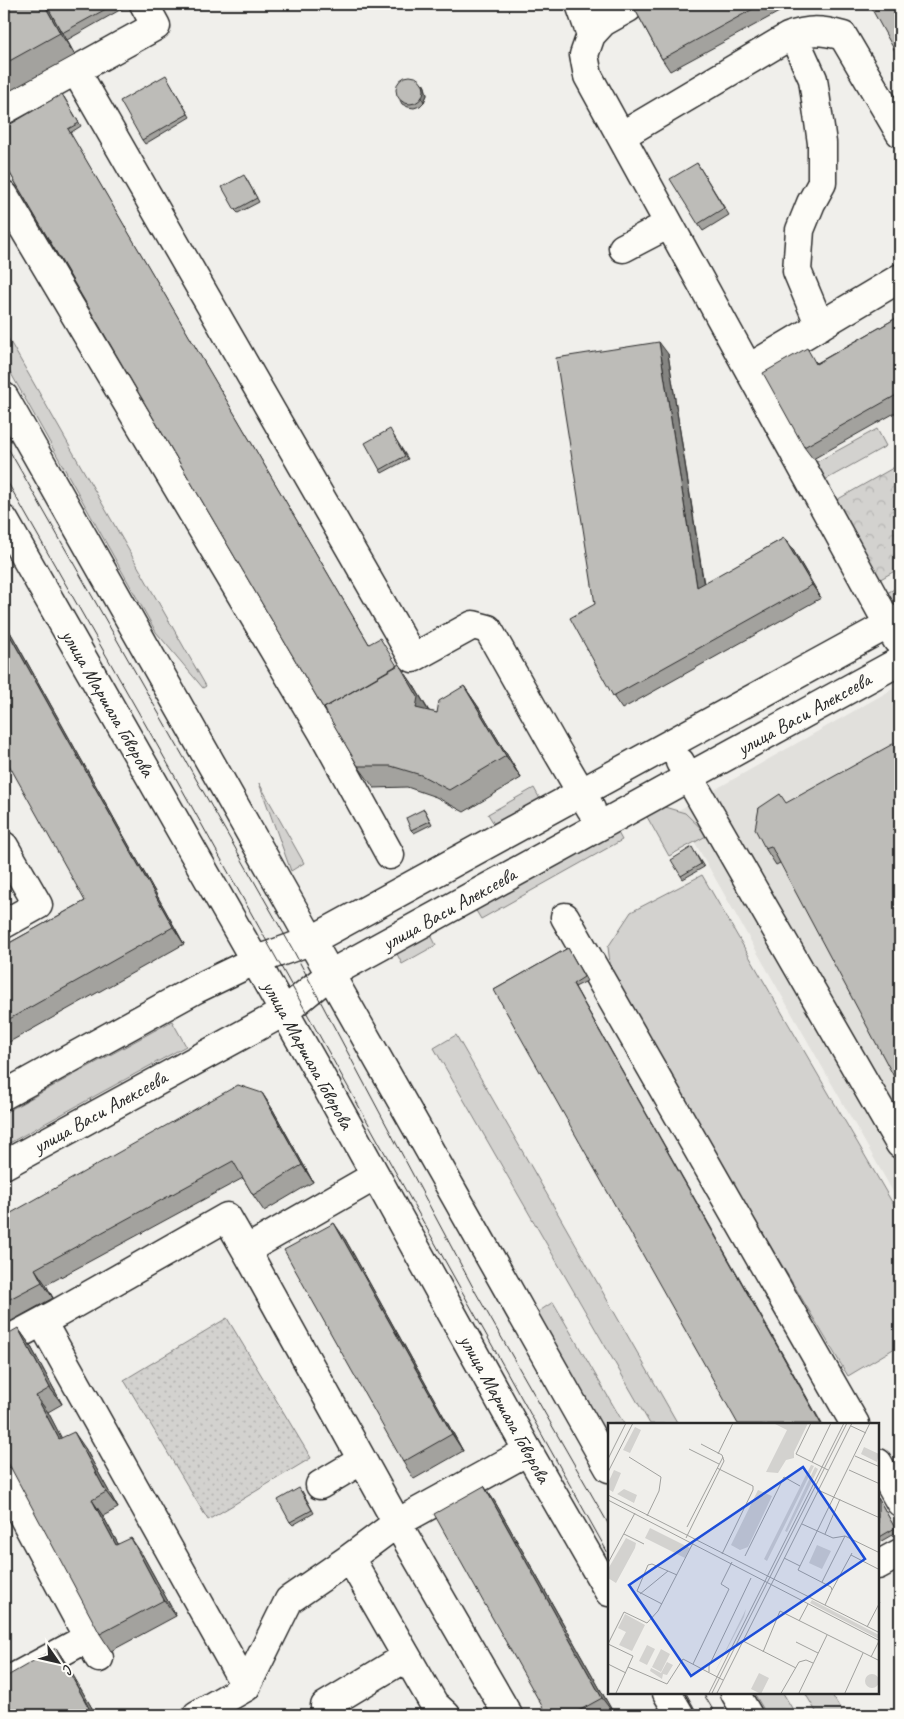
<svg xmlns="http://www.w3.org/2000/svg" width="904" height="1719" font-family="Caveat,sans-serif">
  <defs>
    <pattern id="forest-crowns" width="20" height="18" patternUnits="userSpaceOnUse" patternTransform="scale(1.25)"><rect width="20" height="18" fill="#d3d2cf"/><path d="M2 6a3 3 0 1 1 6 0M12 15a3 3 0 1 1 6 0" fill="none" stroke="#b5b4b2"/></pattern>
    <pattern id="park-dots" width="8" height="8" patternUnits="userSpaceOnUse" patternTransform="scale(1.25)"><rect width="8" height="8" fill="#d3d2cf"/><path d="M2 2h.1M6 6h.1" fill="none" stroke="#b5b4b2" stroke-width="1.8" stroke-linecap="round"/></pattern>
  </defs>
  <rect width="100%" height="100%" fill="#f0efeb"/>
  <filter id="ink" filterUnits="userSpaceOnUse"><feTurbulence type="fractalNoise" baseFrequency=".02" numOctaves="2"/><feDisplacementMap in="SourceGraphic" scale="10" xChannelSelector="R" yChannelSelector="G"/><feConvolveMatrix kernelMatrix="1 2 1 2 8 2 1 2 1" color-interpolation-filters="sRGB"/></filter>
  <g filter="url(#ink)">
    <!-- built -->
    <path fill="#e1e0dc" d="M900,685v519l-223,-393z"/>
    <!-- green -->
    <path fill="#d3d2cf" stroke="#7f7e7d" d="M4,331l202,355 -3,2 -47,-56 -152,-271z
      M877,429l9,17 -61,34 -10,-17z
      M900,586v13l-9,5 -6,-10z
      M259,783l45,80 -13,8z
      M534,788l6,11 -46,25 -6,-10z
      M661,806l24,7 23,22 -39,21 -23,-41z
      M616,829l6,11 -141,79 -6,-10z
      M702,875l198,341v129l-52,31 -236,-396 -4,-33 23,-35z
      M430,933l6,12 -34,19 -6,-12z
      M172,1021l14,25 -182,100v-33z
      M456,1035l222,389h-28l-216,-376z
      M553,1302l71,122h-15v18l-74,-128z
      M754,1693h29l13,22h-29z
      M805,1693h26l13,22h-26z"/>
    <!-- forest -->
    <path fill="url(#forest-crowns)" stroke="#7f7e7d" d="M900,464v104l-23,13 -44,-79z"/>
    <!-- park -->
    <path fill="url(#park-dots)" stroke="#7f7e7d" d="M227,1318l84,140 -103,62 -84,-140z"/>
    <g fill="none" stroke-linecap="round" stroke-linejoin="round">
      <!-- minor casing -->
      <g stroke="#2b2b2b" stroke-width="31">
        <path id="minor" d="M580,4l11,31 -7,20 4,21 309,564
          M591,35l12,-13 25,-14
          M793,35l20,44 9,64v40l-11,20 -11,27 -3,41 23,55
          M76,71l337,587 60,-33 15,4 66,117 37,63
          M4,110l152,-84 -12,-22
          M621,136l167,-99c21,-8 34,-7 55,-1l57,97
          M4,195l318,536 68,124
          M623,248l46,-24
          M749,368l151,-90
          M680,762l220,382
          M4,846l34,59 -34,19
          M565,917l290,507
          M4,1095l192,-106 58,-28 56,-20 590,-323
          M4,1165l280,-153 46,-38 570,-313
          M246,1250l151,273 111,192
          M42,1322l204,365 -49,28
          M4,1342l54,-29 169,-96 19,33 129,-74
          M878,1463l22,39
          M4,1481l95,177
          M320,1485l42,-25
          M350,1558l84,146 12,11
          M878,1565l22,-12
          M4,1683l85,-46
          M246,1687l43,-87 61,-42 47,-35 131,-72
          M325,1706l81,-49"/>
      </g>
      <!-- major casing -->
      <g stroke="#2b2b2b" stroke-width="31">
        <path id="major" d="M4,397c201,357 404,714 605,1071
          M4,520l311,546 213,385 81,141
          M667,1693l13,22
          M735,1693l13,22"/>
      </g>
      <!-- minor -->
      <use href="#minor" stroke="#fdfcf7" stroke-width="28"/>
      <!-- major -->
      <use href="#major" stroke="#fdfcf7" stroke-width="28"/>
      <!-- tram -->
      <path stroke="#2b2b2b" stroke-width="1" d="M4,441l288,507 184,345 133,232
        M4,476l169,297 436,782
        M686,1693l12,22
        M703,1693l13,22"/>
    </g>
    <!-- wall -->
    <path fill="#a3a29e" stroke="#2b2b2b" d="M4,4h119l2,3 -58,33 8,15 -71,39z
      M632,4h143l4,8 -109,59 -8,-12z
      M168,79l22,38 -45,27 -3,-4z
      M423,83l2,4 2,8 -3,7 -4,4 -6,2 -6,-1 -6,-3 -2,-4z
      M64,97l17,29 -11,7 299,511 28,22 2,-2 15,22 15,25 8,2 27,-27 15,22 42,70 -57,34 -28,-15 -29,-10 -33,1 -16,-22 -30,-52 -1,1 -2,-4 -321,-548z
      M697,163l32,52 -26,16 -5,-7z
      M246,178l13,24 -21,11 -3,-3z
      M900,316v94l-87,49 -9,-12 11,-86 2,2z
      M668,354l36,230 80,-46 9,12 28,48 -199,111 -9,-13 -18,-92z
      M392,433l16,26 -26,14 -2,-3z
      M4,621l180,323 -180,101v-99l81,-45z
      M759,808l21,55 -4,2 -11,-17z
      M424,809l8,15 -18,9 -3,-3z
      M694,851l10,16 -21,12 -2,-3z
      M568,948l19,33 -12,6 -81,3z
      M262,1093l11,17 40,72 -49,29 -11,-16 -10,-17 -197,107 7,13 -49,27v-108z
      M345,1239l118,212 -49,28 -11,-17z
      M18,1328l12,17 32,59 -14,8 13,26 24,10 33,60 -15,8 15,28 24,10 34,62 -65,35 -11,-17z
      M484,1486l11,16 119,212 -2,1h-65z
      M302,1491l12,22 -21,12 -3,-3z
      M878,1498l19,34 -19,11z
      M56,1648l11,17 29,50h-92z"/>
    <!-- shaded-wall -->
    <path fill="#848481" stroke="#2b2b2b" d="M44,4h3l15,29 13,22 -15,-22z
      M423,83l2,4 2,8 -3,7 -2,-4z
      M659,342l9,12 38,246 -9,-13z
      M784,538l9,12 28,48 -9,-13z
      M4,621l180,323 -11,-17 -169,-302z
      M399,664l15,22 19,33 -17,-11z
      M464,686l15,22 42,70 -15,-22z
      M573,984l2,3 247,437h-1z
      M262,1093l11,17 40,72 -11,-17z
      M334,1223l11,16 118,212 -11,-17z
      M35,1269l11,16 7,13 -11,-16z
      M18,1328l12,17 32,59 -12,-16z
      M36,1396l12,16 23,44 -12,-17z
      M74,1432l11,16 33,60 -12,-16z
      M484,1486l11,16 119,212 -12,-16z
      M92,1500l11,16 25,46 -12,-17z
      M131,1538l11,16 34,62 -12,-16z
      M56,1648l11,17 29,50h-2l-3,-3z"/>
    <!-- building -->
    <path fill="#bdbcb8" stroke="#2b2b2b" d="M4,4h40l16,29 -56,31z
      M46,4h69l-53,29z
      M632,4h130l-100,55z
      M869,4h31v56z
      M166,75l22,39 -46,26 -22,-39z
      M396 90a14 14 0 1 1 28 0a14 14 0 1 1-28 0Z
      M62,94l17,29 -11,6 301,515 11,-6 17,28 -73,42 2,3h-1l-321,-548v-35z
      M697,163l27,45 -26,16 -28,-45z
      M244,175l13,23 -22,12 -13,-23z
      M900,316v77l-96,54 -41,-74 44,-25 9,16z
      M659,342l38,245 87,-49 28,47 -199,111 -43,-78 25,-14 -39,-246z
      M390,429l15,27 -25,14 -15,-27z
      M4,625l169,302 -169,95v-76l81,-45 -81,-145z
      M399,664l19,33 -2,11 21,5 2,-12 25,-15 42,70 -57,34 -28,-15 -30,-9h-33l-34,-58z
      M900,740v348l-129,-242 -6,2 -10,-19 4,-21 21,-14 6,9z
      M424,809l6,12 -19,9 -5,-12z
      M692,847l9,17 -20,12 -10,-16z
      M568,948l16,29 -11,7 248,440h-83l-244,-434z
      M238,1085l24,8 40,72 -49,30 -20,-34 -198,108 7,13 -38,20v-85z
      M334,1223l118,211 -49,28 -119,-212z
      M18,1328l32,60 -14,8 23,43 15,-7 32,60 -14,8 24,45 15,-7 33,62 -64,34 -96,-179v-119z
      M900,1385v8l-3,-6z
      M484,1486l118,212 -31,17h-24l-113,-201z
      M299,1488l13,22 -22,12 -12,-22z
      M878,1498l17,30 -17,10z
      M56,1648l35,64 -6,3h-81v-37z"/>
  </g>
  <g text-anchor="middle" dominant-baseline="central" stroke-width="4" stroke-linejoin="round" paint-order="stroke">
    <!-- street labels -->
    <g font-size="20" fill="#2b2b2b" stroke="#fdfcf7">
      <text transform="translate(108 703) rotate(60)">улица Маршала Говорова</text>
      <text transform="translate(804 714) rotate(-29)">улица Васи Алексеева</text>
      <text transform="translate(449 909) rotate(-29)">улица Васи Алексеева</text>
      <text transform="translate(308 1055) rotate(61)">улица Маршала Говорова</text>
      <text transform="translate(100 1112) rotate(-29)">улица Васи Алексеева</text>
      <text transform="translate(505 1409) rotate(61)">улица Маршала Говорова</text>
    </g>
  </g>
  <!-- overview -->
  <g transform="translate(608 1423)">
    <rect width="271" height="271" fill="#f0efeb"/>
    <path d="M165,0h35l-14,29v6l-8,2 -8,13 -12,-1 21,-42zM27,4l6,3 -11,23 -7,-3zM203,42l3,1 -47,95 -3,-2zM207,44l3,2 -31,63 -2,-1zM6,47l7,3 -8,19 -5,-3v-6zM16,66l13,6 -3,8 -17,-9zM150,67l14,6 -24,51 -8,3 -9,-5zM204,177l67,35v4l-69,-36zM138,186l-2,8 -30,57zM39,222l8,4 -8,16 -8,-4zM53,226l9,5 -9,18 -9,-5zM151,250l10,5 -8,16 -10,-5z" fill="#d3d2cf"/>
    <path d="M42,105l40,20 -5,10 -40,-20zM17,191l20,11 -13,26 -13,-6 7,-13 -8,-4z" fill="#d3d2cf"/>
    <path d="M256,24l15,7 -2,8 -16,-8zM18,115l10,5 -1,5 -19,35 -8,-5v-9zM209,122l14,6 -9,18 -13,-6zM59,239l6,3 -6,10 -4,-1 -1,5 -12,-8 1,-3 10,5zM257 258a7 7 0 1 1 14 0a7 7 0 1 1-14 0Z" fill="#d3d2cf"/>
    <path fill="none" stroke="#a1a19e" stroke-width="1" d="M203,0l-15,31 32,16M243,3l15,7M81,26l30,15M110,31l15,-31M247,33l25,11M21,34l32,20 -2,14 -12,25M0,36l18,-36M204,39l19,-39M109,45l36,18v4l-31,64M241,47l31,14M0,49l25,-49M210,67l62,28M0,72l272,138M0,77l272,141M194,101l31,14 12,-2M79,104l36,-70M16,111l20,10M217,111l15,-35M78,115l38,-77 -2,-6 -21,-11M243,132l29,15M137,133l39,-79 16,9M176,135l16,8 -2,4 33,17 1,3 -7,15M0,140l27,-50M192,143l70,-143M214,159l23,-46 35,17M224,167l20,-37M32,171l28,-23M54,181l-25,-13 11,-26 4,-1 25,11M191,198l9,-17M259,204l13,-25M135,218l53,27M188,219l22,11M155,229l17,-41 100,50M263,234l8,-16M0,241l18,9M85,241l36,-75 -8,-5 11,-22M20,244l5,-11 -25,-12 16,-32 23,11 11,-12 35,-68M101,249v-6l42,-88M8,270l12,-26 39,17 16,-25 40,21M100,272l136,-272M103,272l136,-272M108,272l136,-272M172,272l19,-33 7,-2 7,3M190,272l29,-60M236,272l19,-42"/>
    <path fill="#1d4ed8" fill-opacity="0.15" stroke="#1d4ed8" stroke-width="2.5" d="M195,44l62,92 -174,117 -62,-91z"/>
    <rect width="271" height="271" fill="none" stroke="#2b2b2b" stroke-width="2.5"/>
  </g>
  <!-- margin -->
  <rect width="904" height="1719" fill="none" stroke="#fdfcf7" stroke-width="20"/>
  <rect x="10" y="10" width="884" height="1699" fill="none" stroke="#2b2b2b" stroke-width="2" filter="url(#ink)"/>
  <!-- north arrow -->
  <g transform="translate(58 1662) rotate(124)" stroke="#fdfcf7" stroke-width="4" paint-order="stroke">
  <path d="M0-4L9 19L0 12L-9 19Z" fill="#2b2b2b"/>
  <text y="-8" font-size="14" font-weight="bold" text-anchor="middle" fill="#2b2b2b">С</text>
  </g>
</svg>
